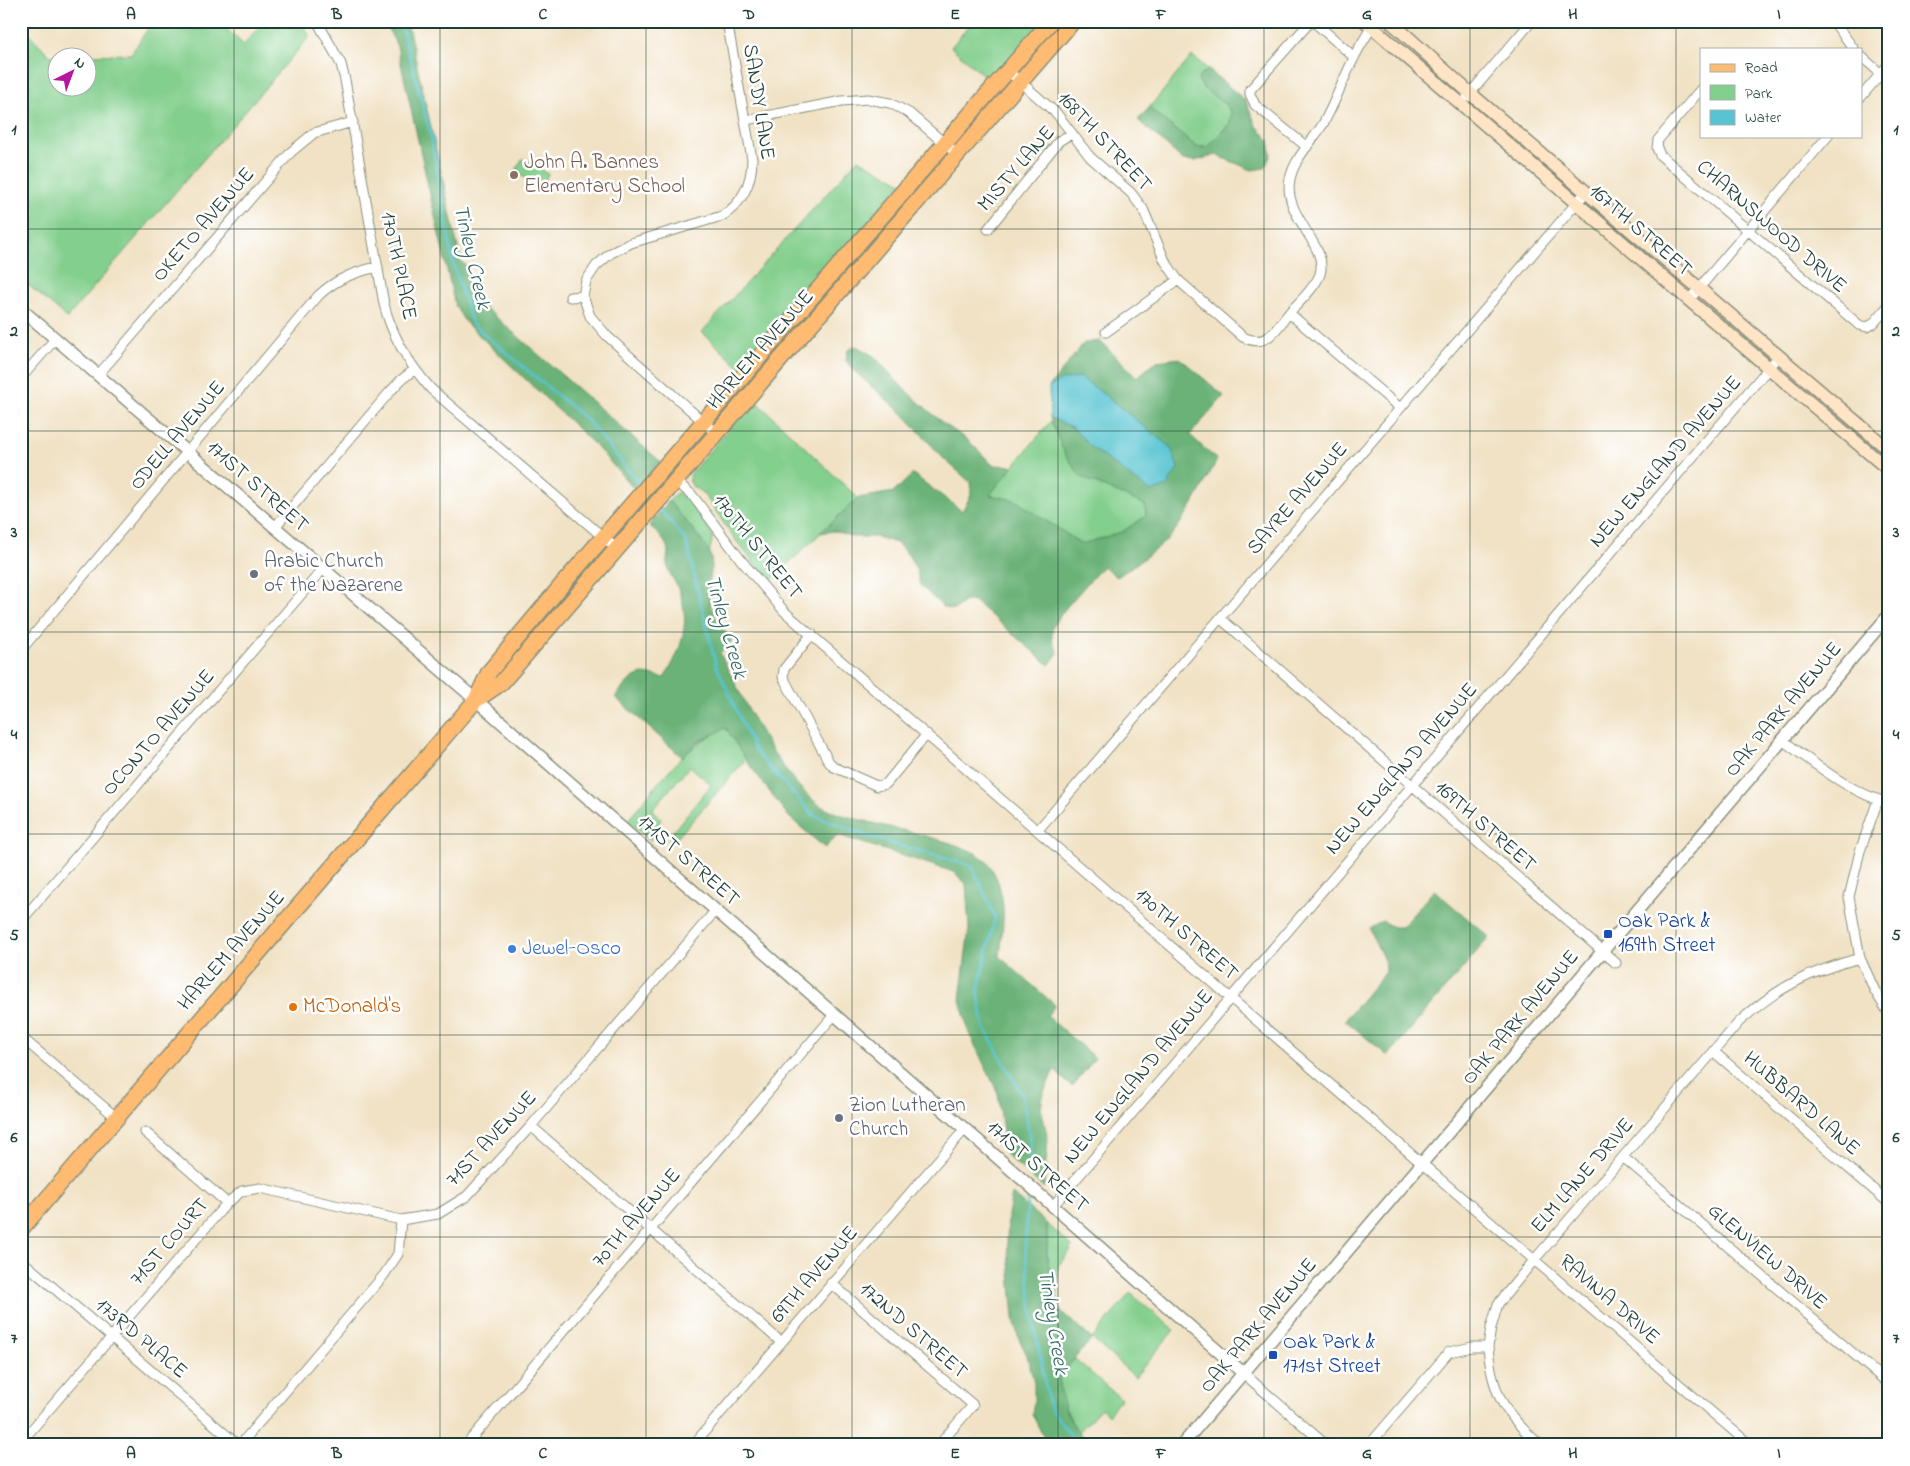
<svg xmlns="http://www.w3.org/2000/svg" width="1910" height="1466" font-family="'Indie Flower',sans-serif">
  <rect width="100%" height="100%" fill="#fff"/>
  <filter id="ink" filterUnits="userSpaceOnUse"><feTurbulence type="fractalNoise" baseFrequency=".02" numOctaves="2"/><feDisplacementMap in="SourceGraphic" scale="10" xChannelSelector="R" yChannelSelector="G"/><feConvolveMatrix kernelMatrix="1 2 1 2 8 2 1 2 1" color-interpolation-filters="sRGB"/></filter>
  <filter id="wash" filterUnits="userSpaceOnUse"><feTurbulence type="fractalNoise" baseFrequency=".0096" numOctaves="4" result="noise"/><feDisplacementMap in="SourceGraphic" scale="20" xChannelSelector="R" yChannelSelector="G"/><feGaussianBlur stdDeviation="1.12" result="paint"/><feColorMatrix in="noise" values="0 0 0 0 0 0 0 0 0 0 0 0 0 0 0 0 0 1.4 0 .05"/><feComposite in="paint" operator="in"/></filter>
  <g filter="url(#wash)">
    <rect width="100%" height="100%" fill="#f1e2c5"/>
    <!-- green -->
    <path fill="#83cf8d" stroke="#518660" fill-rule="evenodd" d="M153,21h65l26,24 20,-24h36l10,15 -243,282 -46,-39v-254l29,31 81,-2zM58,58h30v30h-30z
      M973,21h70l-52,61 -40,-35z
      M1192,56l17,14 -9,5 17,22 9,8 5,8 -1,10 -22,24h-11l-48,-39z
      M522,159l17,6 3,5 6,4 -6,14 -27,-16z
      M858,159l44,24 -162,185 -38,-36z
      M754,399l104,99 -89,84 -36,-45 -29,-43 -11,-7 -4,-7 2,-7z
      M1051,421l14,33 57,40 23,11 1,11 -24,16 -40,13 -33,-21 -60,-29z
      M676,493l9,1 11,13 17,29 -4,18 -40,-53z
      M726,728l20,31 -75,86 -3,-5 6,-10 37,-45 -21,-19 -38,44 9,8 -6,17 -5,6 -22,-21c29,-35 55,-74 98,-92z
      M1047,1224l25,22 -2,5 -12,15 -1,42 -2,-2 -8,-52z
      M1130,1293l44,37 -39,47 -43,-38z
      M1075,1359l46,40 -13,16 -7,-7 -23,25 -17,-33 -2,-24z"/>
    <!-- forest -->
    <path fill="#6ab278" stroke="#447856" d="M384,21h23l54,240 6,6 2,17 12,20 180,158 -26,28 -40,-45 -130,-123 -10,-16 -58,-260z
      M1209,70l37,31 10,24 13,15 2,14 -6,14 -13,2 -36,-15 -21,6 -12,-1 -45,-40 11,-12 48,39h11l22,-24 1,-10 -5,-8 -22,-16 -6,-9 2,-5z
      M1100,341l37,36 20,-16 23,-3 44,38 -34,39 27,25c-13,24 -26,50 -43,72 -11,14 -42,35 -57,45l-14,-11c-10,12 -46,49 -50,61 -3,10 1,18 5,26l-9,12 -75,-64h-9l-11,9 -11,-3 -23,-22 -4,-16 -7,-13 -12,-13 -21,-6h-23l-18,-6 -15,2 38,-35 36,-6 19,-18 49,37 9,-16 -1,-13 -27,-24 -40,-44 -50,-44 -7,-10 2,-10 8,-4 18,10 31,34 38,33 26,18 24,24 20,1 -23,29 25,5 67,44 40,-12 24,-16 -1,-11 -64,-28 -16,-23 -15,-36 22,9 20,21 59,44 20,-44 -70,-56 -21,-15 -18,3 -13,7 35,-44z
      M669,501c10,13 39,43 42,57 2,10 -1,17 -2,27 -3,22 10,39 23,56l-12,12c24,48 56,119 99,152 10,7 33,13 46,16 26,7 103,22 119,38 7,6 14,20 16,30 6,21 2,46 0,68l55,48 -8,11 48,42 -23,29 -18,-17 -10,22 -3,16 7,31 -4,49 -38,-33 -8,-62 -29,-60 -9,-33 9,-72 -3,-44 -12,-12 -117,-37 -12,13 -36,-31 -41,-54 -22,-35 -28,14 -16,15 -67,-60c7,-8 16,-22 28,-23 6,0 14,3 21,4 19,-29 28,-59 13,-92 -3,-6 -7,-11 -9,-18 -2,-6 -1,-8 0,-15 1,-10 -12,-21 -19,-28z
      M1434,890l55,47 -101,119 -43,-36 40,-48 -1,-12 -15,-31 13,-8 11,6h9z
      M1012,1194l35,30v30l8,52 37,33 -33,37c3,31 9,46 30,69h-39l-6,-7 -12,-24 2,-13v-19l-7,-27 -9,-18 -4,-19 -7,-78 1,-25z"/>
    <!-- water -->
    <path fill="#58c4d1" stroke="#3c8082" d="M1080,377l21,15 70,56 7,20 -11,18 -16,6 -59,-44 -20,-21 -22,-9 -1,-31 13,-7z"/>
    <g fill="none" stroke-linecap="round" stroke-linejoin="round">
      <!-- stream -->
      <path stroke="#58c4d1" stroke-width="2.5" d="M400,21l31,114 22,128 19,61 115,96 54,66
        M658,507l28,34 30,124 39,86 58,64 51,20 108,31 23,51 -17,74 6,36 38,68 9,50 -2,31
        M1028,1195l-3,51 9,78 16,84 28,37"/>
    </g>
  </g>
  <g filter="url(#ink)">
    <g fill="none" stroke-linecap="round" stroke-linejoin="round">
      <!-- minor casing -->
      <g stroke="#88907c" stroke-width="11">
        <path id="minor" d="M317,21l24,43 4,16 39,224c8,33 24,59 47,85l186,160
          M1313,21l41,36
          M1833,21l21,28
          M1861,56l28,25
          M1008,71l49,43 33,43 41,36 12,16 22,52 13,19 65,57c24,12 33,-8 46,-24l111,95
          M1701,89l-43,51 -1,8 3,7 199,170 8,2 6,-3 16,-19
          M1467,97l65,-76
          M1861,97l28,-33
          M746,120l96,-19 26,-2 22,4 19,10 49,42
          M1307,147l-52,-42 -5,-11v-4l61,-69
          M988,229l71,-88 13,-8
          M570,297l13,-1
          M1689,300l139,-164
          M1289,313c10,-11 26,-25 31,-39 9,-29 -38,-58 -30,-95 5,-22 22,-37 33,-55 12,-21 20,-45 31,-66 6,-13 14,-24 21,-37
          M1106,332l72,-52
          M98,375l193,-223 23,-19 39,-11
          M21,378l35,-40
          M717,434l-110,-98 -17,-20 -7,-20 3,-15 10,-15 15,-13 20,-10 91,-27c20,-12 30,-33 30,-57l-25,-138
          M676,481l16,14 49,65 43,51 11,10 639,553 316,271
          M275,527l113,-133 13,-14 13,-10
          M1220,618l396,345
          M812,634l-28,35 -1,8 46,85 5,5 43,19 9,-2 41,-50
          M21,650l297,-354c18,-17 36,-24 60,-29
          M1782,740c34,24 66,52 107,63
          M1878,800l-18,51 -11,46 11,61 15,33 14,23
          M1038,830l548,-638
          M21,921l302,-352
          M21,1037l96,81
          M1713,1051l176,152
          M531,1126l250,216
          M145,1132l82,71
          M1623,1157l266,227
          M1053,1206l726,-850
          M21,1260l217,185
          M831,1283l142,122 -34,40
          M1488,1347c4,48 17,67 52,98
          M1243,1373l83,72
          M21,1442l206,-239 15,-12 18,-3 141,32
          M240,1445l144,-170 14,-21 3,-34 37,-6 29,-18 64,-70 185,-216
          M466,1445l369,-431
          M693,1445l272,-316
          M1369,1445l80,-93 23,-5h16l3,-19 7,-24 37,-45 204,-237c40,-36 70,-50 121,-64"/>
      </g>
      <!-- tertiary casing -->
      <g stroke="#88907c" stroke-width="14">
        <path id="tertiary" d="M21,309l455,391 767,673
          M1182,1445l707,-830"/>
      </g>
      <!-- secondary casing -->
      <g stroke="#88907c" stroke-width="15">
        <path id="secondary" d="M1365,21l324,279 200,170
          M1390,21l81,73 418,356"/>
      </g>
      <!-- primary casing -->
      <g stroke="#88907c" stroke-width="18">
        <path id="primary" d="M476,700l25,-17 572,-662
          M21,1229l455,-529 13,-28 72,-86 490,-565"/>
      </g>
      <!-- minor -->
      <use href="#minor" stroke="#fff" stroke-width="9"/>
      <!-- tertiary -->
      <use href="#tertiary" stroke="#fff" stroke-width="11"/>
      <!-- secondary -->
      <use href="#secondary" stroke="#ffe4c6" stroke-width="12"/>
      <!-- primary -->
      <use href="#primary" stroke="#ffbb71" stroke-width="15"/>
    </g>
  </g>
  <!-- grid -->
  <path fill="none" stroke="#1f3d34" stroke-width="1" stroke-opacity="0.55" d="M234,21v1424M440,21v1424M646,21v1424M852,21v1424M1058,21v1424M1264,21v1424M1470,21v1424M1676,21v1424M21,229h1868M21,431h1868M21,632h1868M21,834h1868M21,1035h1868M21,1237h1868"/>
  <!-- markers -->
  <circle fill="#8d6e63" stroke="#fff" stroke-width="2" cx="514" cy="175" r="5"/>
  <g fill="#6b7280" stroke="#fff" stroke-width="2">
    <circle cx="254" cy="574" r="5"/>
    <circle cx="839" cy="1118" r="5"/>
  </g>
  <g fill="#1a4fb4" stroke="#fff" stroke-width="2">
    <rect x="1603" y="929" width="10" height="10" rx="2.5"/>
    <rect x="1268" y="1350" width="10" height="10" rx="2.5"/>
  </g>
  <circle fill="#3f7fe0" stroke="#fff" stroke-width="2" cx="512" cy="949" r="5"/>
  <circle fill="#e8710a" stroke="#fff" stroke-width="2" cx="293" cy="1007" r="5"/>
  <g text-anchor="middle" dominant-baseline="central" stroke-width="5" stroke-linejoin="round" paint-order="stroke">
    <!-- street labels -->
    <g font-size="21" fill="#1f3d34" stroke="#fff">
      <text transform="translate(758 102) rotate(81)">SANDY LANE</text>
      <text transform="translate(1104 142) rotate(47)">168TH STREET</text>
      <text transform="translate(1017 169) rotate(-49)">MISTY LANE</text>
      <text transform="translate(204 225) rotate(-49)">OKETO AVENUE</text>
      <text transform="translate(1771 227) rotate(41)">CHARNSWOOD DRIVE</text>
      <text transform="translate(1640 231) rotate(41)">167TH STREET</text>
      <text transform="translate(398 266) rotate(78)">170TH PLACE</text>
      <text transform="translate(761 350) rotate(-49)">HARLEM AVENUE</text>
      <text transform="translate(178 436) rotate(-50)">ODELL AVENUE</text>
      <text transform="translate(1666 462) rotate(-49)">NEW ENGLAND AVENUE</text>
      <text transform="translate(257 487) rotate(41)">171ST STREET</text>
      <text transform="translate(1298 499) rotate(-49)">SAYRE AVENUE</text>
      <text transform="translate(757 547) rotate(51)">170TH STREET</text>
      <text transform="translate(1784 710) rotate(-50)">OAK PARK AVENUE</text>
      <text transform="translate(159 733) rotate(-49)">OCONTO AVENUE</text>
      <text transform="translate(1402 769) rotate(-49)">NEW ENGLAND AVENUE</text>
      <text transform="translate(1485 827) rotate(41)">169TH STREET</text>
      <text transform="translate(688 861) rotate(41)">171ST STREET</text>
      <text transform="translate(1186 935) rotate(41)">170TH STREET</text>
      <text transform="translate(232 951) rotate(-49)">HARLEM AVENUE</text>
      <text transform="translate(1521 1018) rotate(-50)">OAK PARK AVENUE</text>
      <text transform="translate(1139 1077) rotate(-50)">NEW ENGLAND AVENUE</text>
      <text transform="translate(1801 1104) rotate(41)">HUBBARD LANE</text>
      <text transform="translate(492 1139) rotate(-47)">71ST AVENUE</text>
      <text transform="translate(1037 1167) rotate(41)">171ST STREET</text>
      <text transform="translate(1583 1176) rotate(-49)">ELM LANE DRIVE</text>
      <text transform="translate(637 1218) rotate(-49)">70TH AVENUE</text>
      <text transform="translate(170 1242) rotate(-49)">71ST COURT</text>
      <text transform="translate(1767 1257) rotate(41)">GLENVIEW DRIVE</text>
      <text transform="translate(815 1275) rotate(-49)">69TH AVENUE</text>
      <text transform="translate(1609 1300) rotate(41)">RAVINA DRIVE</text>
      <text transform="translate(1259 1326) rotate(-50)">OAK PARK AVENUE</text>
      <text transform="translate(913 1331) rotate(41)">172ND STREET</text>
      <text transform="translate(141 1339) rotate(40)">173RD PLACE</text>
    </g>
    <!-- education labels -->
    <g font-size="21" fill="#785e54" stroke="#fff" text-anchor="start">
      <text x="524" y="163">John A. Bannes<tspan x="524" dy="24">Elementary School</tspan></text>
    </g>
    <!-- worship labels -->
    <g font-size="21" fill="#5b616d" stroke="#fff" text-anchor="start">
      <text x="264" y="562">Arabic Church<tspan x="264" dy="24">of the Nazarene</tspan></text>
      <text x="849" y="1106">Zion Lutheran<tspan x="849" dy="24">Church</tspan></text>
    </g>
    <!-- transit labels -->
    <g font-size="21" fill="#164399" stroke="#fff" text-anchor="start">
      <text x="1618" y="922">Oak Park &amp;<tspan x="1618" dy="24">169th Street</tspan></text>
      <text x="1283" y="1343">Oak Park &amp;<tspan x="1283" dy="24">171st Street</tspan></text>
    </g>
    <!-- shop labels -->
    <g font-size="21" fill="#366cbe" stroke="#fff" text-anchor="start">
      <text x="522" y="949">Jewel-Osco</text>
    </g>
    <!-- food labels -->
    <g font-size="21" fill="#c56008" stroke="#fff" text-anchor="start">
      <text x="303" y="1007">McDonald's</text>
    </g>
    <!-- water labels -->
    <g font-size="22" font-style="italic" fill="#306663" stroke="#fff">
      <text transform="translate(471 257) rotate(77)">Tinley Creek</text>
      <text transform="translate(725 627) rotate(74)">Tinley Creek</text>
      <text transform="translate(1052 1322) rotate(81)">Tinley Creek</text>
    </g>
  </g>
  <!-- margin -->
  <rect width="1910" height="1466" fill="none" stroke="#fff" stroke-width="55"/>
  <!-- legend -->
  <rect x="1700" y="48" width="162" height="90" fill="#ffffff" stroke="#a5b1ae"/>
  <rect x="1710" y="64" width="25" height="8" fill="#ffbb71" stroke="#a5b1ae"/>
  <text x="1745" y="72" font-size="15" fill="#1f3d34">Road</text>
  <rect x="1710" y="85" width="25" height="15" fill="#83cf8d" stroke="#a5b1ae"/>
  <text x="1745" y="98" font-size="15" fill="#1f3d34">Park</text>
  <rect x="1710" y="110" width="25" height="15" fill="#58c4d1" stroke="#a5b1ae"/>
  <text x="1745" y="122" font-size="15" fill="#1f3d34">Water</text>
  <!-- north arrow -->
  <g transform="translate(72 72) rotate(42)"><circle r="24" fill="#ffffff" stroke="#a5b1ae"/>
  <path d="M0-4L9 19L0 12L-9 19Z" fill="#b5179e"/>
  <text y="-8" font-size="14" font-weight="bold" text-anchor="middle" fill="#1f3d34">N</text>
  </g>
  <rect x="28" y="28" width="1854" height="1410" fill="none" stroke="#1f3d34" stroke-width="2"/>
  <g font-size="16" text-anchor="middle" font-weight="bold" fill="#1f3d34">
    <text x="131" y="19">A</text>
    <text x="337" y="19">B</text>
    <text x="543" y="19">C</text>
    <text x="749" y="19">D</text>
    <text x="955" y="19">E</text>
    <text x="1161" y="19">F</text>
    <text x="1367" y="19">G</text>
    <text x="1573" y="19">H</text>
    <text x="1779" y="19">I</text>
    <text x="14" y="134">1</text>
    <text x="1896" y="134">1</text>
    <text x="14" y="336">2</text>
    <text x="1896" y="336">2</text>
    <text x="14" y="537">3</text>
    <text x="1896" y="537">3</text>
    <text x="14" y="739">4</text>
    <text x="1896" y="739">4</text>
    <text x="14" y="940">5</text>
    <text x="1896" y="940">5</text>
    <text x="14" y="1142">6</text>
    <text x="1896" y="1142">6</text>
    <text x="14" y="1343">7</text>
    <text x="1896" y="1343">7</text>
    <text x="131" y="1458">A</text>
    <text x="337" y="1458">B</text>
    <text x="543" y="1458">C</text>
    <text x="749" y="1458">D</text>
    <text x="955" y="1458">E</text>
    <text x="1161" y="1458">F</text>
    <text x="1367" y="1458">G</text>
    <text x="1573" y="1458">H</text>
    <text x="1779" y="1458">I</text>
  </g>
</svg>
